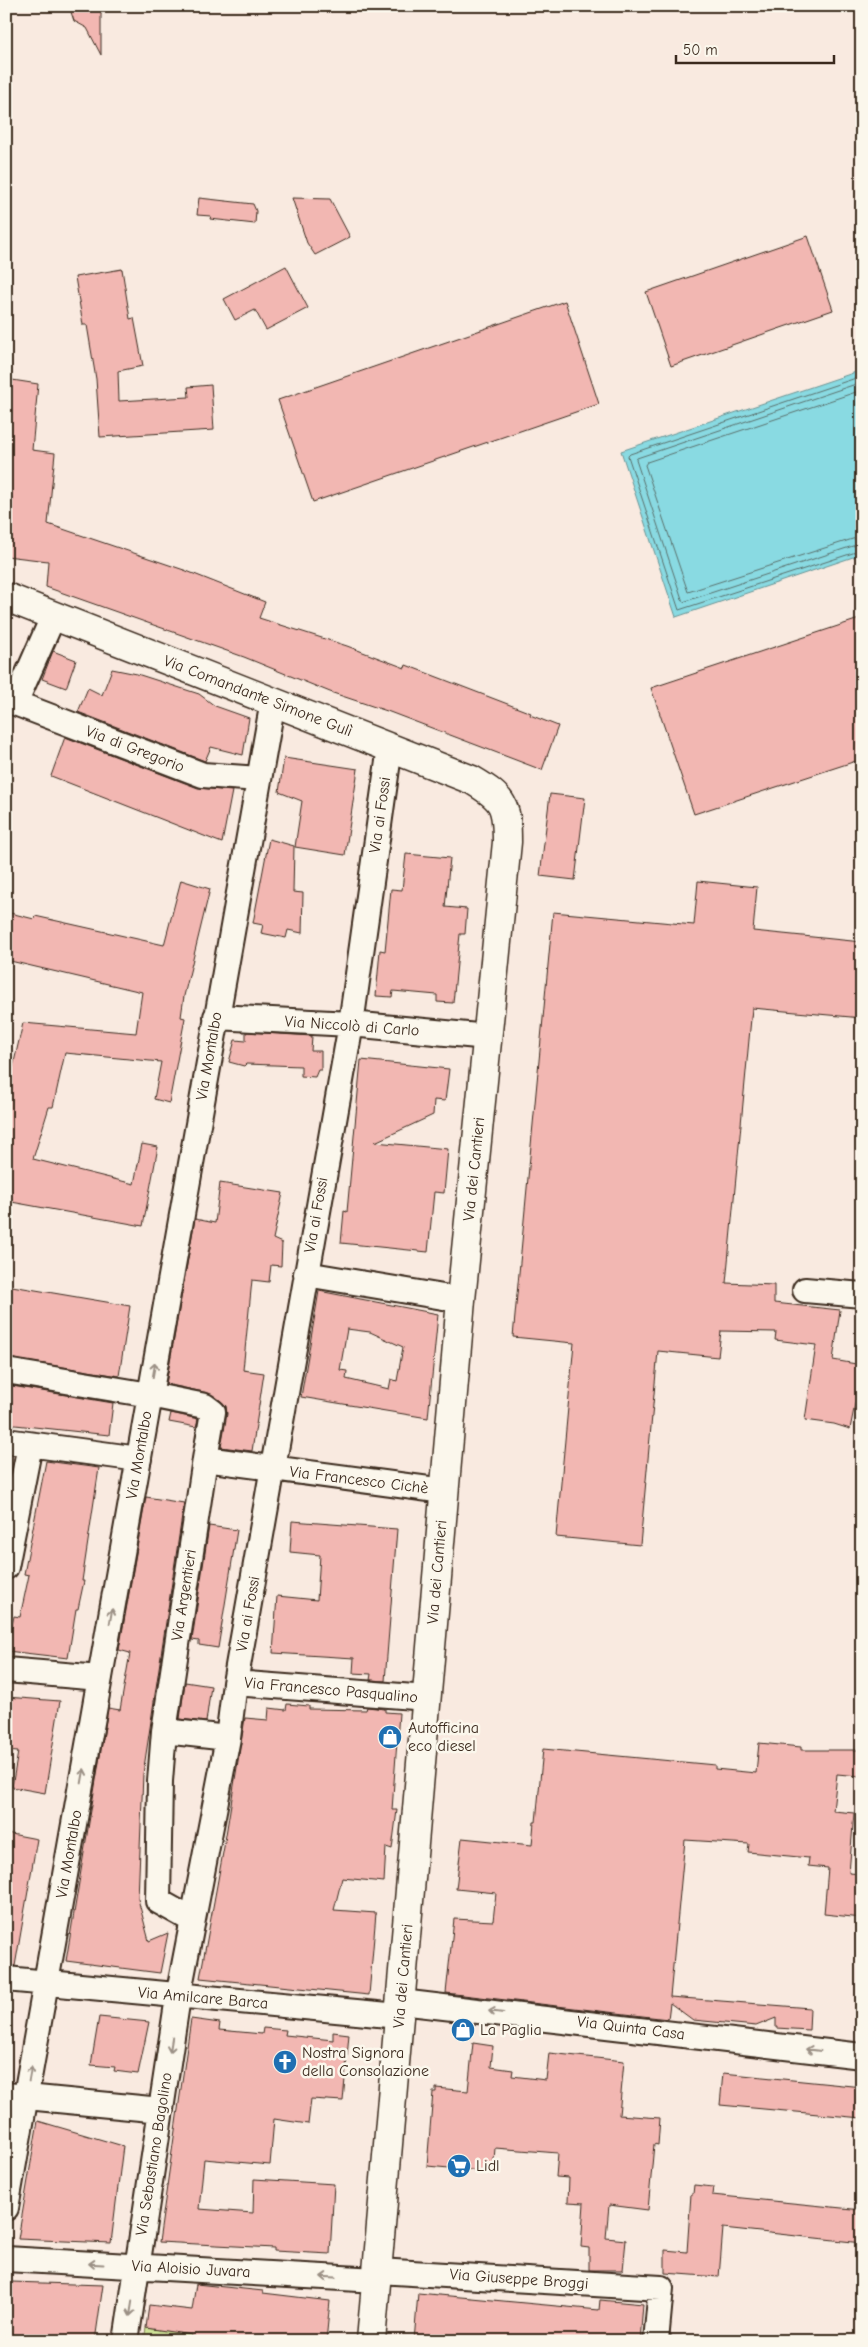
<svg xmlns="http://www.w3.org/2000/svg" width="868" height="2347" font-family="'Comic Neue',sans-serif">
  <rect width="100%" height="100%" fill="#f9eae0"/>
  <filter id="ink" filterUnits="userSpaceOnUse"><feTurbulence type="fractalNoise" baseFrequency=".02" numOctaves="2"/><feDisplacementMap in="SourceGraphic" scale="10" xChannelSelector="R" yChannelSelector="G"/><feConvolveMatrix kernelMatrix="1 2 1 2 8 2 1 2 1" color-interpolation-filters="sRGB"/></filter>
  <g filter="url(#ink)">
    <!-- green -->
    <path fill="#cee297" stroke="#84865a" d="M146,2328l46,6 -1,7h-47z"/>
    <!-- water -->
    <path fill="#89dae2" stroke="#6a9494" d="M862,370v184l-186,63 -55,-166z"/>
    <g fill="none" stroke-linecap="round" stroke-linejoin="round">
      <!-- shore -->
      <path stroke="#5a706c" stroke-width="1" d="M862,376l-232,78 -2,2 51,154 183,-60
        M862,382l-225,76 -1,2 47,142 179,-59
        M862,390l-215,72 -2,3 43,127 174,-56"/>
    </g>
    <!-- building -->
    <path fill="#f2b7b2" stroke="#3b2a1e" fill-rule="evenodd" d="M69,6h32v49l-14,-27 -13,-7z
      M199,198l54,6 3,7 -1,13 -45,-5 1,-3 -14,-1z
      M292,198l38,1 20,38 -35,18 -8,-12z
      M808,236l25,74 -162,56 -25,-74z
      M286,266l22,42 -42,22 -11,-20 -20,10 -11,-21z
      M122,269l8,50 4,-1 9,48 -25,5 1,30 70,-4 -1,-10 23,-2 3,45 -114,7 -4,-58 -9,-54h-4l-8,-48z
      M565,301l34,103 -286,98 -35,-102z
      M6,379l32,5 -6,66 23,3 -7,71 136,46 81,32 -6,16 88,28 58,22 1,-3 125,48 -1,2 28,11 -16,44 -155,-59 -57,-19 -86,-35 -198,-70 2,-26 -42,-5z
      M862,618v141l-168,55 -43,-126z
      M53,651l23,9 -10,28 -24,-9z
      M112,669l25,5 62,20 16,12 34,12 -6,37 -32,-8 -6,14 -127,-49 10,-24 14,7z
      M65,737l133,51 34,3 -10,52 -171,-67z
      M284,758l74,11 -13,86 -50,-8 7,-46 -23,-9z
      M550,794l35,4 -10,82 -35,-4z
      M269,839l25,7 -1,46 10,1 -1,40 -14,-3 -2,8 -25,-5 2,-8 -10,-2z
      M406,854l44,4 -5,49 22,2 -2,25h-5l-7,69 -16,-1v-7l-44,-4 -1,6 -16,-1 4,-46 5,1 6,-62 11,1z
      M181,880l29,9 -26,107 -3,21 4,1 -16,85 -15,-4 7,-37 -96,-9 -12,54h-4l-16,52 101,25 8,-40 16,3 -15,79 -137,-25v-131l6,1 11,-48 113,10 6,-41 -136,-32v-48l28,7 1,-3 129,29z
      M698,881l59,6 -4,44 109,11v76l-110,-10 -26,275 48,2v18l66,7 -7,50 29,5v19h-3l-9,45 -16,-5 -29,-4 11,-75 -41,-5 1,-8 -55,-1 -3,26 -60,-6 -18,194 -84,-8 18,-194 -61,-6 40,-425 141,13z
      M246,1032l66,4 -1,15h10v19h-3l-3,7 -14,-1v-10l-55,-2 -2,2 -15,-4 6,-22 11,1z
      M361,1060l88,9 -4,32 -11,-1 -1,15 -58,27 73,7 -4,44 -10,-1 -6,60 -87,-9 3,-32 3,1z
      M220,1183l63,10 -10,46 9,4 -1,23 -10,-1 -2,17 -17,-2 -9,90 21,3 -12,78 -31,-4 6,-33 -1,-8 -5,-5 -13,-8 -42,-9 29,-165 20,4z
      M6,1285l124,21 -11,70 -113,-18z
      M319,1291l119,23 -10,104 -127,-21zM347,1329l23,3 33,15 -6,34 -6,-2 -2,10 -43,-10 1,-8 -7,-1z
      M6,1385l107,18 -4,32 -103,-11z
      M171,1413l27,6 -2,8 -27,-5z
      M46,1461l53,7 -17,113h2l-6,28h-2l-8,49 -61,-7 7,-35 6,1 9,-42 -5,-1z
      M146,1497l38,6 -41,271 -5,125 11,42 19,-8 -8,40 -94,-12 42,-253 12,2 10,-57 -11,-3z
      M292,1521l105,8 -12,152 -15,-1 1,-6 -18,-1 1,-15 -81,-5 4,-57 40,4 3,-45 -30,-3z
      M209,1526l28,4 -19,118 -19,-3v-4l-7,-1z
      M185,1682l26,4 -5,36 -26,-3z
      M6,1697l54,4 -15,92 -33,-6 6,-35 -12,-1z
      M287,1704l22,2v3l57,1 1,-3 18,2v3l14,1 -7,97h5l-5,39 -6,-2 -2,35 -42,-4 -8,32 42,3 -7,82 -169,-17 24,-131 21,-129 23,2 1,-12 17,2z
      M759,1743l42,4v3h59l-1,26 -22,-2 -4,37 21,2 -5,60 13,1v44l-38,-4 4,-46 -20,-2 1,-8 -61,-6 1,-8 -64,-4 -15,157 140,11 -1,22 -33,-2v-10l-20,8 -63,-6 -23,-17 -2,16 -222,-26 8,-74 39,2 3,-28 -40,-4 6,-51 70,7 2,-23h2l7,-73 172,16v4l41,4z
      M6,1833l31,6 -22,127 -9,-1z
      M99,2017l50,5 -11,52 -24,-3 1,-4 -24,-2z
      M191,2019l29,4 -1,7 43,4 1,-6 23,2 -1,5 48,5v-8l16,2 -6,67 -32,-2 -3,25 -34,-5 -4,46 -66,-6 -5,50 54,4 1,-34 80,5 -4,70 -56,-3v-3l-115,-6z
      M473,2043l20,3 -2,21 22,3 -1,6 34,4 3,-27 75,8 -5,54 41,3 -2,27 -4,-1 -6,66 -39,-5 -3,33 20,2 -3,30h-34v-22l-8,-1 3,-44 -16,-1 1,-24 -13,-1 2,-24 -63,-5 -2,24 -66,-6 6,-74h3v-4l32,3z
      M723,2073l139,14v31l-142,-13z
      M38,2121l85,25 -12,97 -93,-4z
      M694,2185l19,2 -1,8 150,15v33l-139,-15 -4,49 -54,-4v-23l22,2 4,-58h2z
      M11,2282l92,3 -8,56h-89v-32z
      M196,2284l67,7v2l67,8 -4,40h-135l1,-6 -46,-7 3,-23 43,5z
      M418,2293l181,17 1,-10 43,4 -3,37h-226z"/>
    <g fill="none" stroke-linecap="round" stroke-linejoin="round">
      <!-- minor casing -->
      <g stroke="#3b2a1e" stroke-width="28">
        <path id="minor" d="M6,700l9,3 38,-86
          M15,703l188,72 56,4
          M216,1017l135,7 137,13
          M306,1274l155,26
          M805,1290l57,5
          M6,1371l144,24 55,11 8,6 -8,47 239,32
          M6,1441l133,18
          M6,1567l24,-122
          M6,1670l94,8
          M235,1683l192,15
          M164,1731l41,-272
          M192,1920l-34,-19 2,-120 4,-50 64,7
          M6,1979l393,37
          M401,2002l461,54
          M6,2095l155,15
          M6,2208l267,-1507
          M6,2259l371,21
          M378,2271l283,17 -5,53
          M126,2341l52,-344 50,-259 7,-55 116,-659 39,-277"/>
      </g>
      <!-- secondary casing -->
      <g stroke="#3b2a1e" stroke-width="31">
        <path id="secondary" d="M6,597l466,183c32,19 35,25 35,62l-46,458 -90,1041"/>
      </g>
      <!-- minor -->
      <use href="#minor" stroke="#fbf7ec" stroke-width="24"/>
      <!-- secondary -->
      <use href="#secondary" stroke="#fbf7ec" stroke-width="28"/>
    </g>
    <!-- one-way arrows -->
    <defs><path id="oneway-shaft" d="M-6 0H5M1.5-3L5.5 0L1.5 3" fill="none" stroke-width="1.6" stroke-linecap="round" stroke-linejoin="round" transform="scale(1.25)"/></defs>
    <g stroke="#9b9085">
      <use href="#oneway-shaft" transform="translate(154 1370) rotate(-80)"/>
      <use href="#oneway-shaft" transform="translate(111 1616) rotate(-80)"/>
      <use href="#oneway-shaft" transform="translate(83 1776) rotate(-80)"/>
      <use href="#oneway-shaft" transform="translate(496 2012) rotate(-173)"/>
      <use href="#oneway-shaft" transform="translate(171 2045) rotate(99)"/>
      <use href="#oneway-shaft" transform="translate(813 2050) rotate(-173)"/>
      <use href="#oneway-shaft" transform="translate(30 2074) rotate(-80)"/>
      <use href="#oneway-shaft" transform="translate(96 2264) rotate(-177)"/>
      <use href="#oneway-shaft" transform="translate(328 2277) rotate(-177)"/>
      <use href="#oneway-shaft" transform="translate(131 2309) rotate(99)"/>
    </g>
  </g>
  <!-- icons -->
  <defs>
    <g id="shop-disc" transform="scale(1.25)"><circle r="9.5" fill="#1f6fb2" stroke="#fbf7ec"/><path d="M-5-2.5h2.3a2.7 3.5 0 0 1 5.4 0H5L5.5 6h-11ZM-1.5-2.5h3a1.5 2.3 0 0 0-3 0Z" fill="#fff"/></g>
    <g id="church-disc" transform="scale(1.25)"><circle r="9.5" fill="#1f6fb2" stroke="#fbf7ec"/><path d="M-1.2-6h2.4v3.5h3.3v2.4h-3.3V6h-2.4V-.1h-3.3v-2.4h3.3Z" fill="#fff"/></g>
    <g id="supermarket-disc" transform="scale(1.25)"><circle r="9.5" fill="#1f6fb2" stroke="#fbf7ec"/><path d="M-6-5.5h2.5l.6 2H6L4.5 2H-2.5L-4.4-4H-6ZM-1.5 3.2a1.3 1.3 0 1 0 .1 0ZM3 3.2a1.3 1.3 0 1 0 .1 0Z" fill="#fff"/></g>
  </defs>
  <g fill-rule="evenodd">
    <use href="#shop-disc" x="390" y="1737"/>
    <use href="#shop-disc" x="463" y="2030"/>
    <use href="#church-disc" x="285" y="2062"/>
    <use href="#supermarket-disc" x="459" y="2166"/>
  </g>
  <g text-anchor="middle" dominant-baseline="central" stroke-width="5" stroke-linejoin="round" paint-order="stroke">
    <!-- street labels -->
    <g font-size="16" fill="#3b2a1e" stroke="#fbf7ec">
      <text transform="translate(258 696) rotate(21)">Via Comandante Simone Gulì</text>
      <text transform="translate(135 749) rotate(21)">Via di Gregorio</text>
      <text transform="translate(380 815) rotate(-82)">Via ai Fossi</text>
      <text transform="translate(352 1026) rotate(4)">Via Niccolò di Carlo</text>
      <text transform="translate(209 1056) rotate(-80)">Via Montalbo</text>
      <text transform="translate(474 1169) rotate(-84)">Via dei Cantieri</text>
      <text transform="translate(316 1215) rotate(-80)">Via ai Fossi</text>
      <text transform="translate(139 1455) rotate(-80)">Via Montalbo</text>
      <text transform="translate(359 1480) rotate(7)">Via Francesco Cichè</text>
      <text transform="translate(437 1572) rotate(-85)">Via dei Cantieri</text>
      <text transform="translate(184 1595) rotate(-81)">Via Argentieri</text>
      <text transform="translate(248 1614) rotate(-80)">Via ai Fossi</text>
      <text transform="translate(331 1690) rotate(5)">Via Francesco Pasqualino</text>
      <text transform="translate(69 1854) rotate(-80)">Via Montalbo</text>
      <text transform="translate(403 1976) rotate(-85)">Via dei Cantieri</text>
      <text transform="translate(203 1998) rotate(5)">Via Amilcare Barca</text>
      <text transform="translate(631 2028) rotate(7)">Via Quinta Casa</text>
      <text transform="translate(154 2154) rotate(-81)">Via Sebastiano Bagolino</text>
      <text transform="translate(191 2269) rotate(3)">Via Aloisio Juvara</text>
      <text transform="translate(519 2279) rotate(4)">Via Giuseppe Broggi</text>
    </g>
    <!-- poi labels -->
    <g font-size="16" fill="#3b2a1e" stroke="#fbf7ec" text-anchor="start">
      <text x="408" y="1728">Autofficina<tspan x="408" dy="18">eco diesel</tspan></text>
      <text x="480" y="2030">La Paglia</text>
      <text x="302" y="2053">Nostra Signora<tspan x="302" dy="18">della Consolazione</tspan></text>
      <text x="476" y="2166">Lidl</text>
    </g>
  </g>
  <!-- margin -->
  <rect width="868" height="2347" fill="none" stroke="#fbf7ec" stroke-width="25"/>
  <rect x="12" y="12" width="843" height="2322" fill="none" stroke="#3b2a1e" stroke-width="2" filter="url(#ink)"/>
  <!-- scale -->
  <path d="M676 55v8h158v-8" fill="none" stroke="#3b2a1e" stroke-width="2.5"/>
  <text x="683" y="55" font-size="15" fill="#3b2a1e" stroke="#fbf7ec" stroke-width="4" paint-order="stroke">50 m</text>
</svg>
